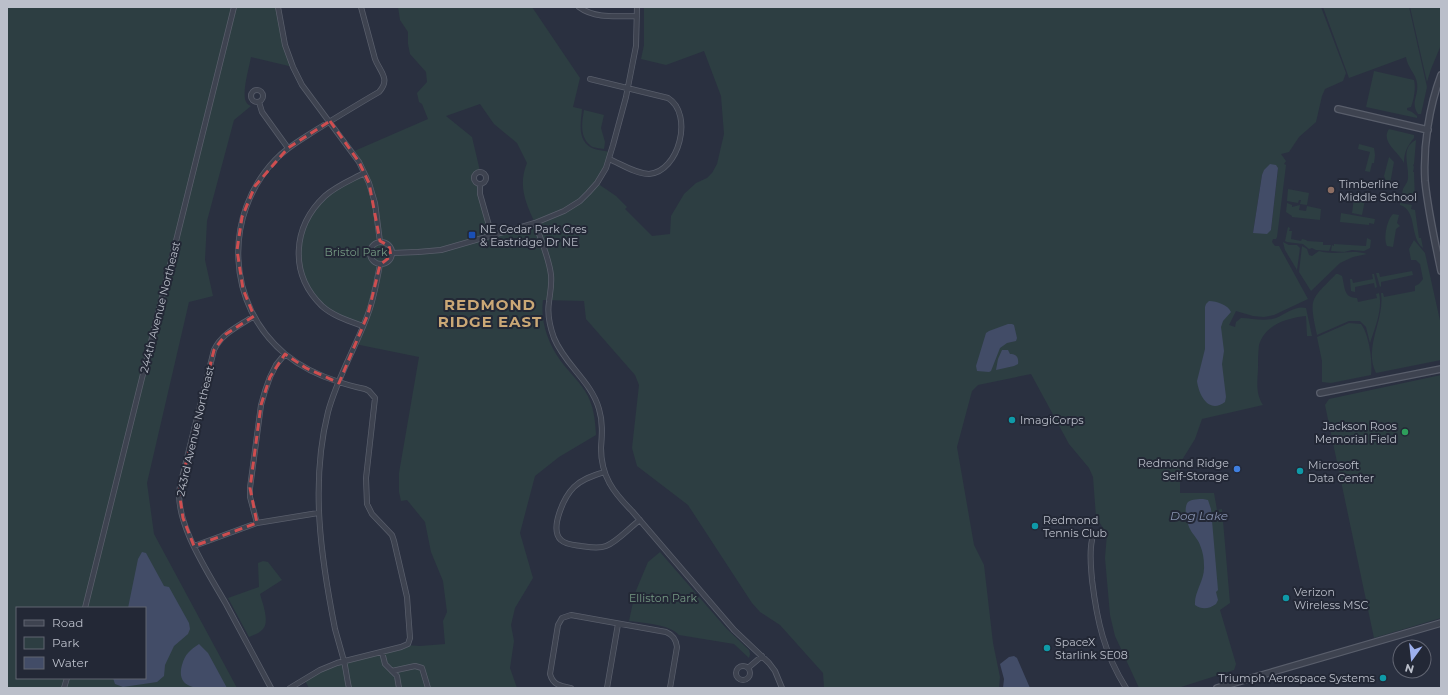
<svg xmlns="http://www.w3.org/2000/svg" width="1448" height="695" font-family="Montserrat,sans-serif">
  <rect width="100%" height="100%" fill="#2a3040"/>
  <!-- green -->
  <path fill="#2d3e42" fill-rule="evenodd" d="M7,7h271l2,16 13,44 -42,-10c-2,11 -8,31 -6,42 1,4 3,6 6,7l-17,14 -27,101 -2,39 8,36 -24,6 -42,181 7,51 83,154h-230zM17,608h128v70h-128z
    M398,7h134l48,71 -7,29 9,2c-1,13 -5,29 8,38 5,3 15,4 21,5l-14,31 19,13 11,11 -2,2 27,27 18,-2 1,-18 13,-22 12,-11 11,-5 5,-5 5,-9 7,-30 -3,-38 -17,-45 -38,14 -25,-6 3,-14v-38h677l25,66 -3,8 -18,8 -3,7 -6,26 -17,15 -10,15 -8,2 5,7 -2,3 2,1 -9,72 -1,2h-3l-1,3 3,4h4l29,53 -34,16 -10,2 -11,-1 -17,-5 -7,14 6,2 1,-5 5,-4c11,0 23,4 35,0 9,-4 20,-13 30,-10l6,28h-5l-1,-20c-18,2 -41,8 -47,29 -1,8 -1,17 -1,25 -1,13 -2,24 5,35l-61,14 -7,20 -13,21 -2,8v25h34l3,17 5,-1 8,94 -10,7 16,54 -2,6 -56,18h-39l-24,-52 -5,-21 -5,-57 2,-24 -11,-17 -3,-40 -4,-9 -20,-24 -38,-70 -53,11 -6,6 -15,56 17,98 10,20 9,78 7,34 -1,11h-175l-1,-15 -43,-48 -20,-13 -8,-9 -64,-98 -51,-39 -5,-18 7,-63 -4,-10 -49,-56 -2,-18 -41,-1c-3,21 5,43 17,60 8,11 18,20 25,31 9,14 10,29 11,44l-37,22 -24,19 -15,57 13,45 -18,30 -4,17 3,16 -4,27 7,20h-208l-5,-9 16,-9 86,-25 14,1 25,-2 -2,-23 4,-9 -4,-31 -12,-29 -6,-30 -18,-22 -6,1 -2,-9v-19l20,-116 -64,-13 8,-18 -40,-19 -15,-20 -9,-24 4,-35 23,-33 38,-22 -12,-21 76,-33 -6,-15 -3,-2 -2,-9 10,-11 -1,-10 -16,-18 -2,-10v-12l-8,-12zM480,104l14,20 23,19 10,20c-9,22 -2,39 8,60l-43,12 -12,-48 -6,-8 1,-5 5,-3 -8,-34 -26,-21zM1278,169l-7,61 -18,3 9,-58z
    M1323,7h86l18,80 -6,27h-3c-8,-12 1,-18 -1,-31 -1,-9 -10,-16 -11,-26l-57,21z
    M1410,7h31v38l-10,24 -4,13z
    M1374,71l40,9c2,8 0,19 -3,27l-4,1v2l5,2 5,4v2l-51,-11z
    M584,110l20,5 -3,13 4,14 -1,7c-4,-1 -10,-1 -13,-3 -12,-9 -9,-24 -7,-36z
    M1389,129l25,6v3c-7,8 -10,15 -10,25 -5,-11 -24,-21 -15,-34z
    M1416,140l-2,24 -1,1 1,2 -1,5h1l1,30 -14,-3c1,-3 1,-7 2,-10 2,-4 5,-7 5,-11 1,-14 -8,-30 8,-38z
    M1359,144l15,4 1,7 -1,8h-2l-2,9 -5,-1 5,-19 -12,-3z
    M1389,157l5,5 -4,22 -4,-3 -2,-5z
    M1288,189l21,4 -2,12 -7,-1 1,-4h-2l-1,3 -11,-2z
    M1354,198l11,2 -3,15 -10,-2z
    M1287,203l5,2v2l8,-2 -1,5 7,1 1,-5 14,3 -1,11 -28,-3v-1l-6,-4z
    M1400,203l12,2 -1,4 4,1 4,28h2l2,10c-14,-11 -5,-37 -23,-43z
    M1341,213l34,6 -1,5 -5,-1v2l-29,-3z
    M1393,214l6,1 -2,8 3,3 -4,3 -3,18 -6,-1c-4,-7 0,-27 6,-32z
    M1288,227l2,1 -1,3h3l-1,8 10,2 1,-2 4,1 1,1 16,1v3h8l-2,6 -13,-1 -4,-2 -3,1 -6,-5 -16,-2 -2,-1z
    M1367,238l4,2 -1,8 -6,3 -12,-1 -8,2 -13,-1 1,-6 2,1v-2l32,2z
    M1414,240l11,13 16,72v35l-65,13c-13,-26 9,-53 5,-80h2l1,4 31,-6v-5l4,-2 4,-5 -3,-15 -4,-4h-5l-2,-11z
    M1283,242l6,3h8l3,3 -3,22 -12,-20z
    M1302,246l5,3 2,6 3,1 7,-5c17,5 32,-2 48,3l-14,3 -13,6 -29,28 -12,-19z
    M1412,271l1,4 -32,7v4l-1,1 -4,-14h3l1,4z
    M1336,274h2l4,2c3,10 1,22 15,22l1,4 19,-4 -1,-4 3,-1c4,16 -4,35 -9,50l-4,-16 -6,-6h-11l-32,14c-8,-38 -7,-34 19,-61z
    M1372,274h2l3,13 -2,1 -1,-5 -19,4v5l-4,-1 -1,-12h2l1,4 20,-4z
    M1349,323l12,1c8,10 12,38 10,51l-40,8 -9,-1v-21l-5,-24z
    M1441,375v243l-67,20 -49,-233 4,-6z
    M660,552l66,76 23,22 1,4 -1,4 -15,-14 -55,-9c-10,-11 -35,-12 -50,-14l6,-28 13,-31z
    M263,561l5,1 14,18 -22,14c2,8 10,27 3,35 -3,4 -9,6 -14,8l-21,-39 31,-11 -1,-24z"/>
  <!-- water -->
  <path fill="#424c67" d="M1270,164l6,1 2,3 -7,62 -4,4 -14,-1 9,-58 2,-5z
    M1209,301c8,0 19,4 22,11l-8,9 -2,6 3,24 -2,13 4,33 -1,5c-16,12 -26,-6 -28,-21l8,-32v-42l1,-3z
    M1008,324h4l2,1 3,13 -1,3 -9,2 -7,5 -9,23 -2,1 -12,-1 -1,-5 10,-33 3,-2z
    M1002,350h6l2,4c6,0 9,3 8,10l-4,2 -18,4 2,-11z
    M1203,499l5,1 3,9 7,81 -2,2 2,8 -2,4c-7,5 -14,6 -21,1 -1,-13 10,-25 9,-39 0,-7 -1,-14 -4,-21 -2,-6 -7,-10 -10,-16 -3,-6 -7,-21 -2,-27 4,-3 11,-3 15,-3z
    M142,552l4,1 18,33 5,1 20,36 1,6 -2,5 -14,12 -9,19 -1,11 -7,6 -34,5 -8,-3 -2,-6h32v-70h-17l10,-49z
    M199,644l9,9 19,35c-18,0 -53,6 -45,-23 3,-11 8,-15 17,-21z
    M1014,656l3,2 13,30h-27l1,-9 -4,-15 9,-7z"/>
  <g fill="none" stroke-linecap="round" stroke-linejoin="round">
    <!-- minor casing -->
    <g stroke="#595e6b" stroke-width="6">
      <path id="minor" d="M278,7l7,38 8,22 9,18 57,77 10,21 6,20 5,39
        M579,7c16,12 38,9 57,9
        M590,79l78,19c26,16 11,74 -19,76 -13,0 -28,-10 -40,-15
        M251 96a6 6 0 1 1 12 0a6 6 0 1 1-12 0Z
        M259,102l3,10 26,36
        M474 178a6 6 0 1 1 12 0a6 6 0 1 1-12 0Z
        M480,184v10l12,42
        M535,223c6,17 14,35 16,52 1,10 -1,18 -2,27 -2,12 1,25 5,36 11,27 37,43 45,71 4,13 3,26 2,39 0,28 12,44 31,63l102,119 35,33 6,8 7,17
        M370 253a11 11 0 1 1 22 0a11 11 0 1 1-22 0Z
        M392,253l26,-1 23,-2 94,-27 29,-12 16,-10 8,-8 9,-10 9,-15 7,-23 13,-48 10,-51 1,-39
        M254,316c-15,10 -32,17 -40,34l-34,136c-7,35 29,88 46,118 15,28 30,56 45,84
        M363,326c-14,-5 -30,-10 -41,-20 -33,-32 -30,-79 3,-110 11,-10 26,-16 39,-23
        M604,472c-11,4 -22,7 -30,15 -10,10 -25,42 -13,53 5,5 14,5 20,6 8,1 17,3 25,0 11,-4 24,-19 34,-26
        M257,523l-7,-26v-9l11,-83 4,-14 5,-14 6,-12 9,-11
        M1092,540c-3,14 -1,26 0,40 5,41 12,73 34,108
        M194,546l63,-23 61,-10
        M85,608l149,-601
        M382,652l3,12 12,12 2,12
        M736 673a7 7 0 1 1 14 0a7 7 0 1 1-14 0Z
        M748,668l14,-12
        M392,671l23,-5 7,2 6,20
        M64,688l3,-10
        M290,688l30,-18 17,-7 64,-16 7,-3 2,-6 -3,-41 -13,-56 -2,-6 -20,-21 -5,-10 -1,-26 9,-80 -6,-7 -4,-2c-9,-2 -18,-4 -26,-7 -19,-6 -38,-15 -54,-28 -59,-49 -62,-139 -10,-194 12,-13 27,-21 41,-30 21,-13 42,-26 63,-38 12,-13 1,-20 -4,-33l-14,-52
        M349,688c-2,-9 -3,-18 -5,-27 -3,-11 -6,-21 -9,-32 -14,-71 -25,-145 -7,-217 9,-34 28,-65 40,-98 6,-16 9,-33 12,-50
        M571,688c-11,-2 -18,-3 -21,-14l8,-49 4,-7 9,-3 95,17c7,3 10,7 11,15l-7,41
        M607,688l11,-64"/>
    </g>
    <!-- tertiary casing -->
    <g stroke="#595e6b" stroke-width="8">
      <path id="tertiary" d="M1441,75c-12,32 -18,71 -16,106 3,30 10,61 16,90
        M1338,109l90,21
        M1320,393l121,-24
        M1217,688l224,-65"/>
    </g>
    <!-- minor -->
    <use href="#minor" stroke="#3e4350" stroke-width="4.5"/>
    <!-- tertiary -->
    <use href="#tertiary" stroke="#3e4350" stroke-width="5.5"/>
  </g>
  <!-- marked area -->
  <path fill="none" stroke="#cf4e50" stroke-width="3" stroke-dasharray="8 5" stroke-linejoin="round" d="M330,121l29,41 10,21 11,58 9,5 2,10 -11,9 -12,49 -29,69 -33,-15 -21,-14 -15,23 -9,28 -11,83 7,35 -63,23 -11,-28 -4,-27 35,-141 12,-16 28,-18 -11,-27 -6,-39 5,-33 13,-31 33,-38z"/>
  <!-- markers -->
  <circle fill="#8d6e63" stroke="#232836" stroke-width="1.5" cx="1331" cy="190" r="4"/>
  <rect fill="#1a4fb4" stroke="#232836" stroke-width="1.5" x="468" y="231" width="8" height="8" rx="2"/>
  <g fill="#0f9aa8" stroke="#232836" stroke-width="1.5">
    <circle cx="1012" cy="420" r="4"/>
    <circle cx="1300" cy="471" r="4"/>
    <circle cx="1035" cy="526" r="4"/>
    <circle cx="1286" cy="598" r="4"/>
    <circle cx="1047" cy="648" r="4"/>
    <circle cx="1383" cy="678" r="4"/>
  </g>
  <circle fill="#2e9e5b" stroke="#232836" stroke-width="1.5" cx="1405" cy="432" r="4"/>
  <circle fill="#3f7fe0" stroke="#232836" stroke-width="1.5" cx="1237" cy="469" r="4"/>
  <g text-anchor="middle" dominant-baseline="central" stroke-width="4" stroke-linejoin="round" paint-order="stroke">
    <!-- poi labels -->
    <g font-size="11" fill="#bbbfca" stroke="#232836" text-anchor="start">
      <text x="1339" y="184">Timberline<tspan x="1339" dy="13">Middle School</tspan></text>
      <text x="480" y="229">NE Cedar Park Cres<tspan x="480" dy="13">&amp; Eastridge Dr NE</tspan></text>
      <text x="1020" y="420">ImagiCorps</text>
      <text x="1397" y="426" text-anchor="end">Jackson Roos<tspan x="1397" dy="13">Memorial Field</tspan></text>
      <text x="1229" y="463" text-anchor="end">Redmond Ridge<tspan x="1229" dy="13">Self-Storage</tspan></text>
      <text x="1308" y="465">Microsoft<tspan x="1308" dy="13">Data Center</tspan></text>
      <text x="1043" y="520">Redmond<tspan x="1043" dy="13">Tennis Club</tspan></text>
      <text x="1294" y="592">Verizon<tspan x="1294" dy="13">Wireless MSC</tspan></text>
      <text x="1055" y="642">SpaceX<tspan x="1055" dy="13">Starlink SE08</tspan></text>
      <text x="1375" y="678" text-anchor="end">Triumph Aerospace Systems</text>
    </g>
    <!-- park labels -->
    <g font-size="11" fill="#759983" stroke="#232836">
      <text x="356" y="252">Bristol Park</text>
      <text x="663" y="598">Elliston Park</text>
    </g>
    <!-- street labels -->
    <g font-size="11" fill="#bbbfca" stroke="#232836">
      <text transform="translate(160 307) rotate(-76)">244th Avenue Northeast</text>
      <text transform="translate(195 431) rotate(-77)">243rd Avenue Northeast</text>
    </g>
    <!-- water labels -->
    <g font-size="12" font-style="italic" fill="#8691ae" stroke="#232836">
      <text x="1199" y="515">Dog Lake</text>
    </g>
    <!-- district labels -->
    <g font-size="15" font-weight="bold" letter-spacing="1" fill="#cba876" stroke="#232836">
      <text x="490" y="304">REDMOND<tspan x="490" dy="17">RIDGE EAST</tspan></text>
    </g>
  </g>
  <!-- border -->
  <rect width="1448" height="695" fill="none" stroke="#bbbfca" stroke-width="16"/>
  <!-- legend -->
  <rect x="16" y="607" width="130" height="72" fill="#232836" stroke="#606471"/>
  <rect x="24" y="620" width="20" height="6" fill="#3e4350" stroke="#606471"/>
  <text x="52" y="627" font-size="12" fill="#bbbfca">Road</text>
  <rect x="24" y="637" width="20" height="12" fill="#2d3e42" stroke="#606471"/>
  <text x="52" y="647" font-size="12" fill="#bbbfca">Park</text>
  <rect x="24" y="657" width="20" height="12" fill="#424c67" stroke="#606471"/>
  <text x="52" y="667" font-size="12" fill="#bbbfca">Water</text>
  <!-- north arrow -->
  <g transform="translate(1412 659) rotate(195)"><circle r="19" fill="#232836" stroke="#606471"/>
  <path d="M0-3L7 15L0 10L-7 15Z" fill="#9db0ed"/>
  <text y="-6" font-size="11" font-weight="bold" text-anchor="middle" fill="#bbbfca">N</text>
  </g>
</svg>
